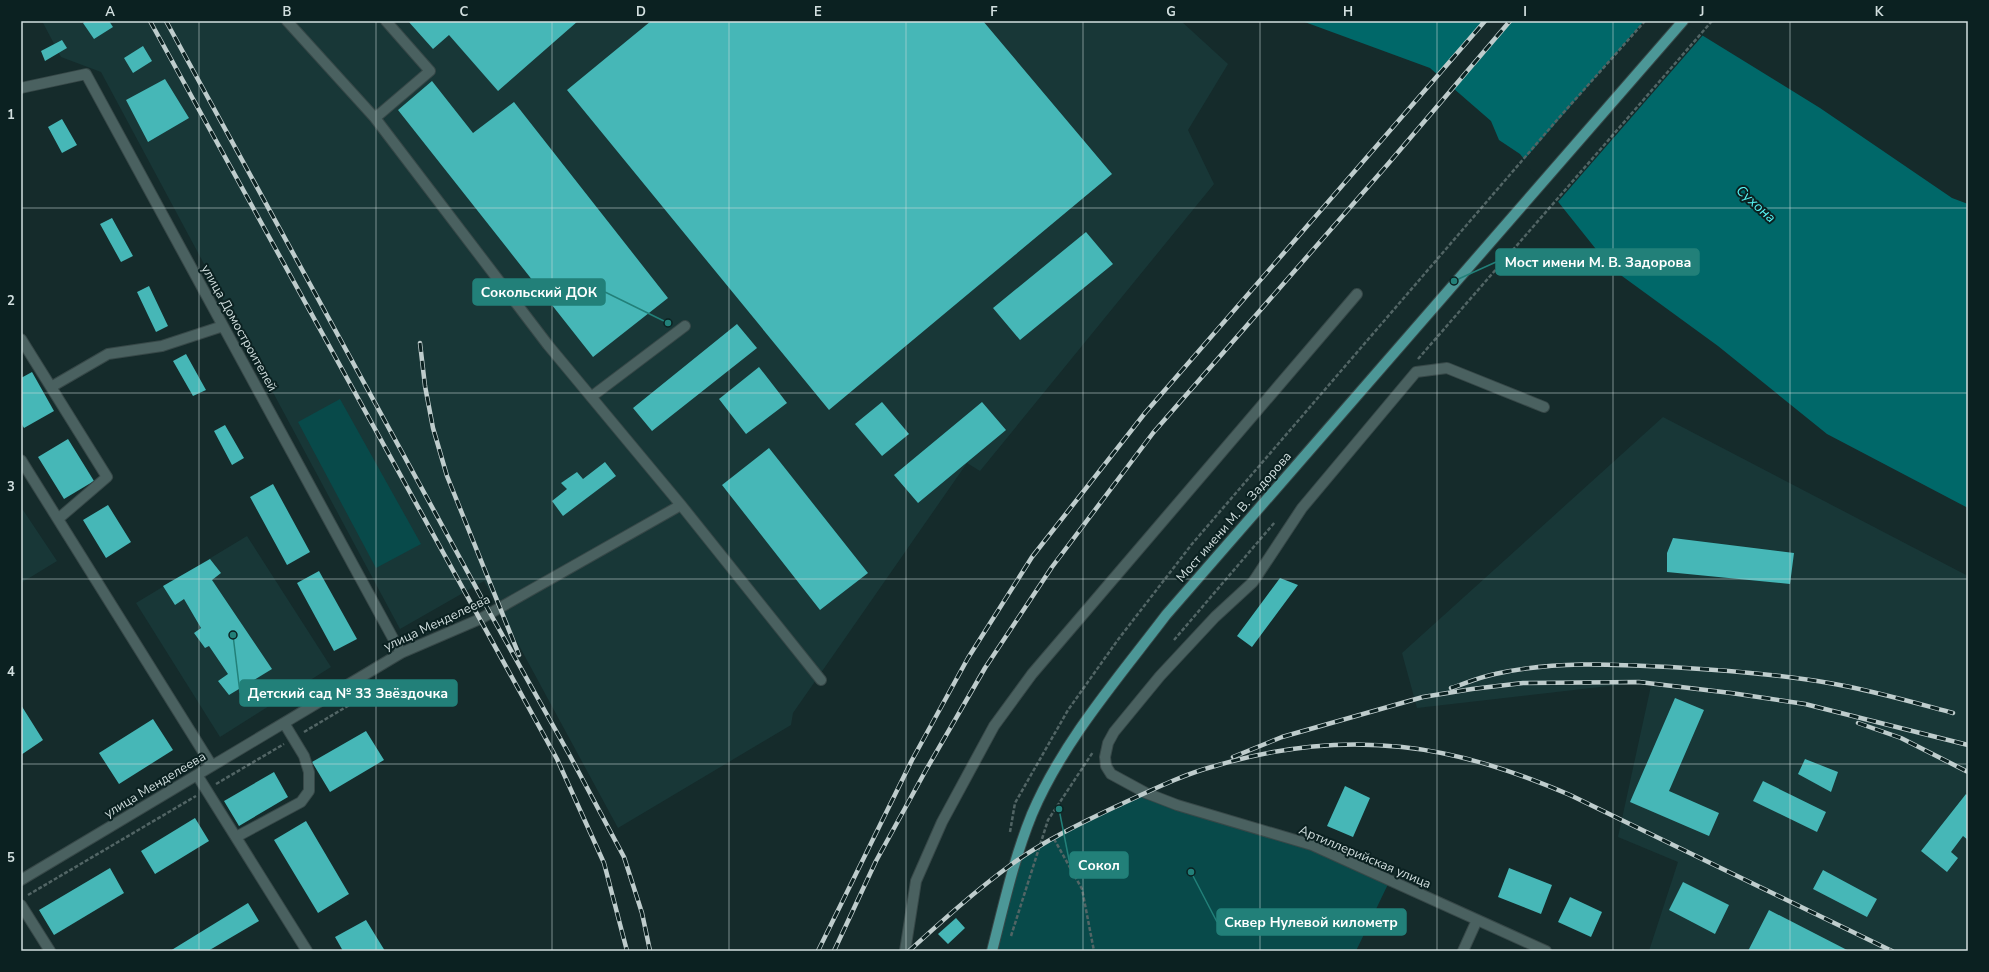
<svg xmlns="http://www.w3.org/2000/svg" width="1989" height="972" font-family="'Nunito Sans',sans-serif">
  <rect width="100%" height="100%" fill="#152b2b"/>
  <!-- built -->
  <path fill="#183737" d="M42,21h1139l47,43 -40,66 26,54 -234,287 -13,-8 -174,250 -2,12 -173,103 -134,-247 -84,48 -299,-557 -40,-15z
    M1663,417l305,159v375h-319l29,-89 -60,-25 34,-156 -235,27 -15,-55z
    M21,507l36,54 -36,22z
    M247,536l84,131 -111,70 -84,-134z"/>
  <!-- green -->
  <path fill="#084a4a" d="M340,399l81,145 -45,24 -78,-146z
    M1146,793l166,52 78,35 -34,71h-364l22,-88 67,-40z"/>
  <!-- water -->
  <path fill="#006869" d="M1302,21h377l141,87 132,90 16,6v304l-141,-74 -109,-88 -107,-78 -91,-114 -21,-14 -8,-19 -61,-53z"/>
  <!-- pier -->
  <path fill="#152b2b" d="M1485,21h25l-58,68 -14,-12z
    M1644,21h39l21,13 -147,169 -34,-42z"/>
  <!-- building -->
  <path fill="#46b7b7" d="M86,21h23l4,6 -19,12 -11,-16z
    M408,21h170l-80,70 -49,-56 -16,14z
    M651,21h332l129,153 -283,236 -262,-320z
    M62,40l5,8 -22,13 -4,-10z
    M143,46l9,15 -19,12 -9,-15z
    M165,79l24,39 -41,24 -22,-42z
    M432,81l41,52 41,-31 154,196 -75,59 -195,-247z
    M62,119l15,26 -15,8 -14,-26z
    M112,218l21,38 -12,6 -21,-38z
    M1086,232l27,32 -93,76 -27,-32z
    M149,286l19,40 -12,6 -19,-40z
    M737,324l20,24 -105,83 -19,-23z
    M186,354l20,36 -13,6 -20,-35z
    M759,367l28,36 -41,31 -27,-35z
    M32,372l22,39 -30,17 -3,-5v-45z
    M882,402l27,32 -27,22 -27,-32z
    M982,402l24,28 -88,73 -24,-28z
    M225,425l19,33 -12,7 -18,-34z
    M68,439l26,42 -30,18 -26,-42z
    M769,448l99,125 -48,37 -98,-125z
    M605,462l11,14 -53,40 -11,-15 15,-12 -6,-6 16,-11 6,7z
    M273,484l37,68 -23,13 -37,-68z
    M108,505l23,37 -25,16 -23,-38z
    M1673,538l121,15 -4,31 -123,-12v-19z
    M210,559l11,14 -9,7 60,89 -43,26 -11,-14 10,-7 -19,-28 -4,2 -11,-15 7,-5 -17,-29 -9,6 -12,-19z
    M319,571l38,68 -23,12 -37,-68z
    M1280,578l18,7 -46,62 -15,-11z
    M1675,698l29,12 -35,81 50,22 -10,23 -79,-34z
    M21,705l22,35 -22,15z
    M153,719l20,31 -54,34 -20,-31z
    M366,731l18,29 -54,32 -18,-30z
    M1805,759l33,13 -7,20 -33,-18z
    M274,772l14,25 -49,29 -15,-25z
    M1763,781l63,31 -9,20 -64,-31z
    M1345,786l25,12 -17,39 -26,-11z
    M1966,794l2,2v44l-5,-4 -12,16 7,6 -11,14 -26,-21z
    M195,818l14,23 -54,33 -14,-23z
    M306,821l43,73 -31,19 -44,-73z
    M110,868l14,25 -70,42 -15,-25z
    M1509,868l43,17 -11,29 -43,-17z
    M1823,870l54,29 -10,18 -54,-28z
    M1683,882l46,23 -14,29 -46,-24z
    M1570,897l32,15 -11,25 -33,-15z
    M248,903l11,18 -51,30h-38z
    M1769,910l80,41h-101z
    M956,918l9,10 -17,16 -10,-10z
    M366,920l19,31h-42l-8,-14z"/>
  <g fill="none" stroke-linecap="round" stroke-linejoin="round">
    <!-- minor casing -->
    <g stroke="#374848" stroke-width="12">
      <path id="minor" d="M287,21l88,97 173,227 133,160 140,175
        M21,88l65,-14 315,579
        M375,118l55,-47 -44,-50
        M21,339l86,138 -49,42
        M51,387l57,-33 54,-8 61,-20
        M591,397l94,-71
        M1544,407l-97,-39 -31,4 -114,136 -49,74 -38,35 -55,59 -46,56 -6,11 -3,14 1,9 5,8 35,19 31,12 135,40 234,106
        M21,460l191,306
        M197,775l110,176
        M236,837l65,-35 8,-11v-19l-5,-16 -20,-33
        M21,880l380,-227 79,-34 201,-114
        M21,905l29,46
        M905,951l11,-70 26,-59 52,-96 38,-52 325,-380
        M1463,951l14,-31"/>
    </g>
    <!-- major casing -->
    <g stroke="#374848" stroke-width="12">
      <path id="major" d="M992,951c12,-47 22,-93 40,-137 31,-73 87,-137 134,-199l517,-594"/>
    </g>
    <!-- path -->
    <path stroke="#526565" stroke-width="2.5" stroke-dasharray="4 2" stroke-linecap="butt" d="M1418,359l294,-338
      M1174,640l101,-118
      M304,732l47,-28
      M216,784l68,-40
      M1010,832l5,-29 53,-93 49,-69 75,-97 365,-424 88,-99
      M1054,839l28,50 12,62
      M28,895l168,-99
      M1011,936l37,-116 45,-68"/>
    <!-- minor -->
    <use href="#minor" stroke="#4a6160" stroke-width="10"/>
    <!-- major -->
    <use href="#major" stroke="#4c9797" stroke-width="10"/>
    <!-- rail casing -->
    <g stroke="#becccc" stroke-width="4.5">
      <path id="rail" d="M150,21l407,738 47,104 23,88
        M166,21l324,592 79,141 55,103 18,56 8,38
        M420,343l5,43 8,42 14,48 72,179
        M1451,688c15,-5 29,-11 44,-14 58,-13 116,-10 175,-7 53,3 107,7 159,16 42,7 83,19 124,30
        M1858,723l43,15 67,34
        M1233,757l49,-20 141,-40 49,-8 51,-6 116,-1 92,11 74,11 163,41
        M818,951l94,-191 56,-102 64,-101 113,-144 340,-392
        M834,951l42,-90 50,-91 59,-102 67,-101 101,-134 235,-269 122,-143
        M909,951c33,-30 66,-60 103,-87 32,-23 69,-41 105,-58 31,-14 64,-31 98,-40 60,-18 125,-26 187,-19 59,6 114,25 168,48l322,156"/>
    </g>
    <!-- rail -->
    <use href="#rail" stroke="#0b2121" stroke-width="3" stroke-dasharray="9" stroke-linecap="butt"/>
  </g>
  <!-- grid -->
  <path fill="none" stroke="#d2dfdf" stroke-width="1" stroke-opacity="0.55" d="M199,21v930M376,21v930M552,21v930M729,21v930M906,21v930M1083,21v930M1260,21v930M1437,21v930M1613,21v930M1790,21v930M21,208h1947M21,393h1947M21,579h1947M21,764h1947"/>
  <g text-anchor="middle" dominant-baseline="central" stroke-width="4" stroke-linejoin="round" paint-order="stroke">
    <!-- street labels -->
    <g font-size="13" fill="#d2dfdf" stroke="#0b2121">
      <text transform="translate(239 328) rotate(61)">улица Домостроителей</text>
      <text transform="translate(1234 517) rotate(-49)">Мост имени М. В. Задорова</text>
      <text transform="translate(437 623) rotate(-25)">улица Менделеева</text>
      <text transform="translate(155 785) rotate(-31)">улица Менделеева</text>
      <text transform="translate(1365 857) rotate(23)">Артиллерийская улица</text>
    </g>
    <!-- water labels -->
    <g font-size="14" font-style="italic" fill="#57f5f5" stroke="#0b2121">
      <text transform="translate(1756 204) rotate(42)">Сухона</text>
    </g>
  </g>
  <!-- callouts -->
  <path fill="none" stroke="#228079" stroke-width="1.5" d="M1454 281L1496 262M668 323L605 292M233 635L240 693M1059 809L1070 865M1191 872L1217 922"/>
  <g fill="#228079" stroke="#0b2121" stroke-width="1.5">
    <circle cx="1454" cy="281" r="4"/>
    <circle cx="668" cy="323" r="4"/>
    <circle cx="233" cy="635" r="4"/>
    <circle cx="1059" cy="809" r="4"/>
    <circle cx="1191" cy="872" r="4"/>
  </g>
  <g fill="#228079" stroke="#228079" stroke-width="1.5">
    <rect x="1496" y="249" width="203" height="26" rx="4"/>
    <rect x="473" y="279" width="132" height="26" rx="4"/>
    <rect x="240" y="680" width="217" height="26" rx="4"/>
    <rect x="1070" y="852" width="58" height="26" rx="4"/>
    <rect x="1217" y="909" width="189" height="26" rx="4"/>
  </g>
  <g font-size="14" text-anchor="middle" font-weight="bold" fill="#fff">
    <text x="1598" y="267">Мост имени М. В. Задорова</text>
    <text x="539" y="297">Сокольский ДОК</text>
    <text x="348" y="698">Детский сад № 33 Звёздочка</text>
    <text x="1099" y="870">Сокол</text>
    <text x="1311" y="927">Сквер Нулевой километр</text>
  </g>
  <!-- border -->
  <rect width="1989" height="972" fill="none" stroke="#0b2121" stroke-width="44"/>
  <rect x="22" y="22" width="1945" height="928" fill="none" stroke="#d2dfdf" stroke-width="1.5"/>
  <g font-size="13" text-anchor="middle" font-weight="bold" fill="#d2dfdf">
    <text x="110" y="16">A</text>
    <text x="287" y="16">B</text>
    <text x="464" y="16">C</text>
    <text x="641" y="16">D</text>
    <text x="818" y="16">E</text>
    <text x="994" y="16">F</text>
    <text x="1171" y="16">G</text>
    <text x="1348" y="16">H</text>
    <text x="1525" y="16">I</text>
    <text x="1702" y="16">J</text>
    <text x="1879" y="16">K</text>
    <text x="11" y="119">1</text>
    <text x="11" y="305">2</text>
    <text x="11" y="491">3</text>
    <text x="11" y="676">4</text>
    <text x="11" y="862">5</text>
  </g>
</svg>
